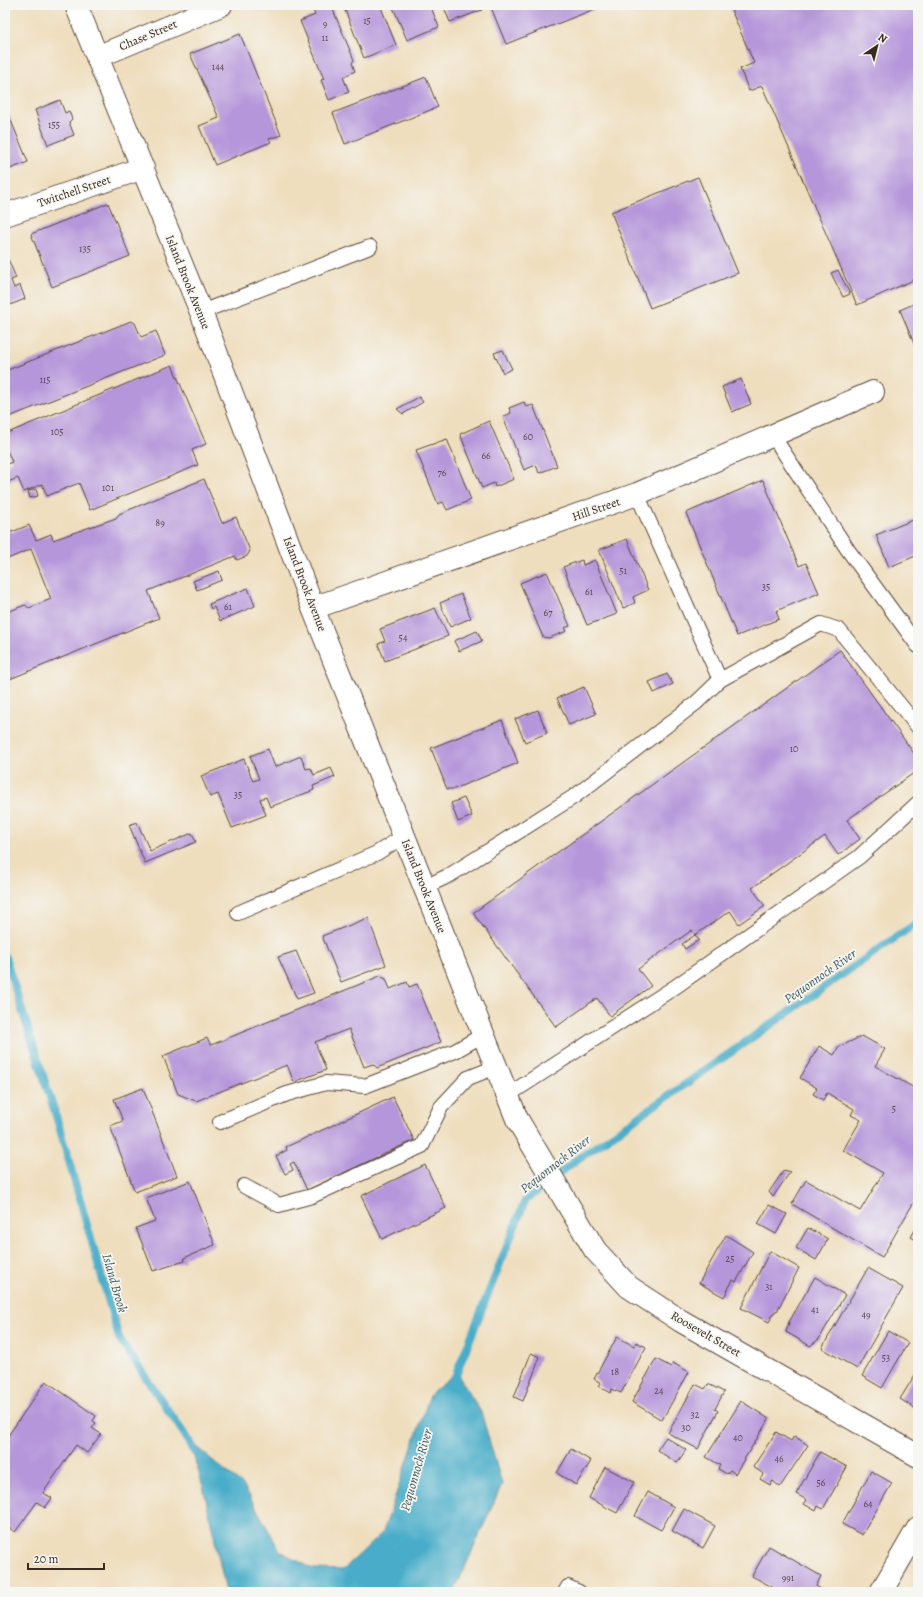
<svg xmlns="http://www.w3.org/2000/svg" width="923" height="1597" font-family="Alegreya,serif">
  <rect width="100%" height="100%" fill="#f6f6f2"/>
  <filter id="ink" filterUnits="userSpaceOnUse"><feTurbulence type="fractalNoise" baseFrequency=".025" numOctaves="2"/><feDisplacementMap in="SourceGraphic" scale="8" xChannelSelector="R" yChannelSelector="G"/><feConvolveMatrix kernelMatrix="1 2 1 2 8 2 1 2 1" color-interpolation-filters="sRGB"/></filter>
  <filter id="wash" filterUnits="userSpaceOnUse"><feTurbulence type="fractalNoise" baseFrequency=".012" numOctaves="4" result="noise"/><feDisplacementMap in="SourceGraphic" scale="16" xChannelSelector="R" yChannelSelector="G"/><feGaussianBlur stdDeviation="0.9" result="paint"/><feColorMatrix in="noise" values="0 0 0 0 0 0 0 0 0 0 0 0 0 0 0 0 0 1.4 0 .05"/><feComposite in="paint" operator="in"/></filter>
  <g filter="url(#wash)">
    <rect width="100%" height="100%" fill="#efdebe"/>
    <!-- water -->
    <path fill="#49adc9" stroke="#426c74" d="M456,1372l25,40 21,72 -48,108h-228l-22,-102 -15,-49 55,45 36,65 33,18 30,1 40,-38 47,-137z"/>
    <g fill="none" stroke-linecap="round" stroke-linejoin="round">
      <!-- stream -->
      <path stroke="#49adc9" stroke-width="8" d="M5,957l52,162 62,219 70,103 4,8
        M453,1382l72,-181 50,-40 343,-239"/>
    </g>
    <g id="blocks">
      <!-- building -->
      <path fill="#b596da" d="M321,5h10l23,55 -2,3 3,8 -12,6 6,15 -20,8 -8,-20 3,-1 -24,-58 15,-6 -3,-7z
        M343,5h37l16,40 -32,13z
        M392,5h38l9,22 -32,13z
        M443,5h37l2,5 -32,12z
        M490,5h115l-99,39z
        M729,5h189v273l-61,27 -95,-219 -13,5 -9,-22 14,-6z
        M240,34l41,101 -12,4 2,3 -56,23 -16,-39 20,-8 -29,-64z
        M426,77l12,30 -93,37 -12,-31z
        M60,100l5,13 4,-2 3,8 -3,3 5,13 -26,10 -13,-35z
        M5,106l23,56 -23,9z
        M698,177l40,96 -88,35 -39,-96z
        M108,203l22,53 -78,31 -21,-53z
        M8,259l8,19 -5,2 3,8 6,-3 5,14 -20,8v-46z
        M838,270l12,24 -7,3 -12,-24z
        M918,302v51l-18,-43z
        M131,321l4,2 6,14 15,-6 9,24 -156,62 -4,-11v-35z
        M503,350l9,19 -9,4 -9,-20z
        M172,365l34,79 -14,6 6,15 -108,45 -11,-27 -32,13 -5,-12 -18,8 -6,-14 -13,5v-14l3,-1 -1,-4 5,-2 -7,-16v-12z
        M741,379l10,25 -19,8 -10,-25z
        M419,397l4,5 -20,12 -6,-5z
        M524,402l2,5 7,-2 24,61 -18,7 -3,-8 -12,5 -21,-53 8,-4 -2,-5z
        M489,421l25,58 -19,8 -1,-4 -12,5 -22,-54z
        M447,439l24,61 -24,10 -4,-8 -5,2 -22,-54z
        M204,479l18,44 14,-6 14,34 -3,5 -10,4 -2,-4 -87,35 11,27 -154,63v-68l20,-8 4,3 22,-9 -20,-50 -26,11v-30l7,2 17,-7 7,15 15,-6 2,6 63,-22 3,-4z
        M763,480l36,86 7,-3 13,30 -43,18 3,8 -42,17 -51,-123z
        M36,489l2,7 -8,2 -2,-7z
        M918,518v37l-29,12 -13,-32z
        M627,539l21,51 -15,7 2,6 -12,5 -24,-58z
        M582,560l1,5 12,-5 22,54 -30,11 -24,-58z
        M219,571l3,9 -25,10 -4,-9z
        M547,572l23,54 -5,2 2,3 -18,7 -6,-1 -23,-54z
        M248,588l7,18 -35,15 -6,-14 -3,2 -2,-5z
        M461,594l10,24 -21,9 -10,-24z
        M435,608l13,28 -63,25 -7,-17 7,-3 -5,-12z
        M477,631l5,10 -23,10 -5,-10z
        M840,650l78,109v11l-71,50 13,19 -22,16 -13,-19 -73,52 13,18 -26,18 -9,-13 -35,24 4,5 -14,9 -3,-5 13,-9 -3,-5 -54,39 13,17 -41,30 -13,-18 -41,29 -83,-114z
        M667,674l6,10 -19,9 -5,-11z
        M584,687l12,27 -27,11 -12,-27z
        M538,710l9,23 -22,9 -10,-23z
        M502,720l16,43 -64,26h-7l-16,-41z
        M268,749l7,18 26,-11 5,13 5,-1 3,7 17,-7 4,9 -22,9 1,4 -44,17 -4,-10 -6,2 6,16 -34,13 -14,-34 -8,3 -9,-21 43,-17 9,22 6,-2 -9,-23z
        M464,798l8,18 -14,6 -7,-19z
        M137,822l13,29 42,-18 4,9 -51,21 -16,-38z
        M368,918l18,47 -45,17 -19,-46z
        M296,951l18,42 -17,6 -19,-42z
        M380,976l6,3 4,10 17,-7 2,5 8,-3 24,58 -64,26 -4,-4 -9,3 -15,-38 -34,13 11,28 -32,12 -7,-17 -91,36 -18,-7 -15,-38 44,-18 4,7z
        M862,1036l23,13 -10,17 43,24v105l-36,62 -90,-53 14,-24 54,31 23,-38 -40,-23 18,-30 -10,-5 3,-6 -27,-16 -4,7 -10,-6 4,-6 -17,-10 19,-32 15,9 5,-8z
        M143,1088l34,88 -42,16 -25,-66 13,-5 -9,-22z
        M393,1097l21,43 -107,50 -13,-28 -4,2 3,6 -8,4 -9,-18 11,-6 -1,-3z
        M425,1165l21,43 -64,31 -21,-43z
        M784,1170l6,2 -17,25 -4,-5z
        M190,1181l25,64 -31,13 1,3 -32,10 -17,-43 19,-7 -9,-23z
        M769,1205l18,9 -11,20 -18,-10z
        M918,1225v16l-7,-4z
        M808,1228l20,11 -12,21 -20,-12z
        M726,1235l27,17 -17,30 -3,-2 -9,17 -25,-14z
        M770,1251l29,17 -22,43h-2l-6,11 -28,-14z
        M868,1268l35,20 -46,81 -35,-21z
        M815,1277l30,18 -26,44 -9,7 -24,-14 3,-10z
        M888,1331l20,12 -26,45 -20,-12z
        M617,1337l17,9 2,-4 10,5 -25,46 -9,-4 -1,4 -12,-7 2,-3 -7,-4z
        M531,1353l9,4 -17,44 -9,-4z
        M656,1359l15,8 2,-4 16,9 -27,48 -30,-18z
        M918,1370v40l-18,-11z
        M46,1381l50,35 -3,5 3,2 -4,5 9,6 -14,19 -11,-8 -33,48 9,5 -7,10 -8,-6 -22,30 -10,-7v-85z
        M695,1384l10,5 3,-5 16,8 -9,17 3,2 -20,38 -30,-16z
        M741,1401l28,18 -34,55 -5,-4 -3,4 -9,-5 2,-4 -14,-8z
        M776,1432l15,9 3,-5 14,9 -28,42 -7,-6 -3,4 -10,-6 4,-5 -11,-7z
        M666,1437l20,13 -9,13 -20,-13z
        M571,1449l20,12 -15,24 -19,-12z
        M820,1452l27,15 -24,42 -5,-3 -2,5 -12,-7 3,-4 -11,-6z
        M605,1467l29,15 -17,31 -28,-15z
        M871,1471l21,12 -30,52 -20,-11z
        M648,1492l26,15 -13,23 -26,-14z
        M684,1509l31,17 -12,22 -31,-17z
        M769,1546l52,30 -5,10 5,3 -1,3h-39l-29,-16z"/>
    </g>
  </g>
  <g filter="url(#ink)">
    <use href="#blocks" fill-opacity="0" stroke="#564536" stroke-width="1"/>
    <g fill="none" stroke-linecap="round" stroke-linejoin="round">
      <!-- lane casing -->
      <g stroke="#564536" stroke-width="16">
        <path id="lane" d="M201,312l169,-65
          M773,436l75,114 70,96
          M720,680l101,-56 18,6 79,97
          M425,887l25,-12 125,-79 121,-93 24,-23 -83,-186
          M238,913l139,-60 27,-17
          M508,1095l167,-108 184,-130 59,-54
          M220,1122l67,-28 39,-11 39,3 90,-35 28,-16
          M244,1186l35,19 33,-9 110,-50 19,-39 27,-29 28,-11
          M565,1592l3,-5 11,5"/>
      </g>
      <!-- street casing -->
      <g stroke="#564536" stroke-width="24">
        <path id="street" d="M76,5l125,307 112,296 204,511 78,131 34,37 52,34 237,135
          M97,57l124,-52
          M5,215l138,-47
          M313,608l324,-114 236,-102
          M881,1592l37,-64"/>
      </g>
      <!-- lane -->
      <use href="#lane" stroke="#fff" stroke-width="14"/>
      <!-- street -->
      <use href="#street" stroke="#fff" stroke-width="22"/>
    </g>
  </g>
  <g text-anchor="middle" dominant-baseline="central" stroke-width="3.5" stroke-linejoin="round" paint-order="stroke">
    <!-- number labels -->
    <g font-size="10" fill="#5a454d">
      <text x="367" y="20">15</text>
      <text x="325" y="23">9</text>
      <text x="325" y="37">11</text>
      <text x="218" y="66">144</text>
      <text x="54" y="124">155</text>
      <text x="85" y="248">135</text>
      <text x="45" y="379">115</text>
      <text x="57" y="431">105</text>
      <text x="528" y="436">60</text>
      <text x="486" y="455">66</text>
      <text x="442" y="472">76</text>
      <text x="108" y="487">101</text>
      <text x="160" y="522">89</text>
      <text x="623" y="570">51</text>
      <text x="766" y="586">35</text>
      <text x="589" y="591">61</text>
      <text x="228" y="606">61</text>
      <text x="548" y="612">67</text>
      <text x="403" y="637">54</text>
      <text x="794" y="748">10</text>
      <text x="238" y="794">35</text>
      <text x="894" y="1108">5</text>
      <text x="730" y="1258">25</text>
      <text x="769" y="1286">31</text>
      <text x="815" y="1309">41</text>
      <text x="866" y="1314">49</text>
      <text x="886" y="1357">53</text>
      <text x="615" y="1371">18</text>
      <text x="659" y="1390">24</text>
      <text x="695" y="1414">32</text>
      <text x="686" y="1427">30</text>
      <text x="738" y="1437">40</text>
      <text x="779" y="1458">46</text>
      <text x="821" y="1482">56</text>
      <text x="868" y="1503">64</text>
      <text x="788" y="1577">991</text>
    </g>
    <!-- street labels -->
    <g font-size="12" fill="#3b2a1e" stroke="#f6f6f2">
      <text transform="translate(148 35) rotate(-23)">Chase Street</text>
      <text transform="translate(74 191) rotate(-19)">Twitchell Street</text>
      <text transform="translate(188 282) rotate(68)">Island Brook Avenue</text>
      <text transform="translate(596 509) rotate(-19)">Hill Street</text>
      <text transform="translate(305 584) rotate(69)">Island Brook Avenue</text>
      <text transform="translate(424 886) rotate(68)">Island Brook Avenue</text>
      <text transform="translate(706 1334) rotate(30)">Roosevelt Street</text>
    </g>
    <!-- water labels -->
    <g font-size="13" font-style="italic" fill="#40585a" stroke="#f6f6f2">
      <text transform="translate(820 976) rotate(-35)">Pequonnock River</text>
      <text transform="translate(555 1164) rotate(-38)">Pequonnock River</text>
      <text transform="translate(115 1283) rotate(74)">Island Brook</text>
      <text transform="translate(416 1470) rotate(-74)">Pequonnock River</text>
    </g>
  </g>
  <!-- margin -->
  <rect width="923" height="1597" fill="none" stroke="#f6f6f2" stroke-width="20"/>
  <!-- north arrow -->
  <g transform="translate(877 46) rotate(35)" stroke="#f6f6f2" stroke-width="3" paint-order="stroke">
  <path d="M0-3L7 15L0 10L-7 15Z" fill="#3b2a1e"/>
  <text y="-6" font-size="11" font-weight="bold" text-anchor="middle" fill="#3b2a1e">N</text>
  </g>
  <!-- scale -->
  <path d="M28 1563v6h76v-6" fill="none" stroke="#3b2a1e" stroke-width="2"/>
  <text x="34" y="1563" font-size="12" fill="#3b2a1e" stroke="#f6f6f2" stroke-width="3" paint-order="stroke">20 m</text>
</svg>
